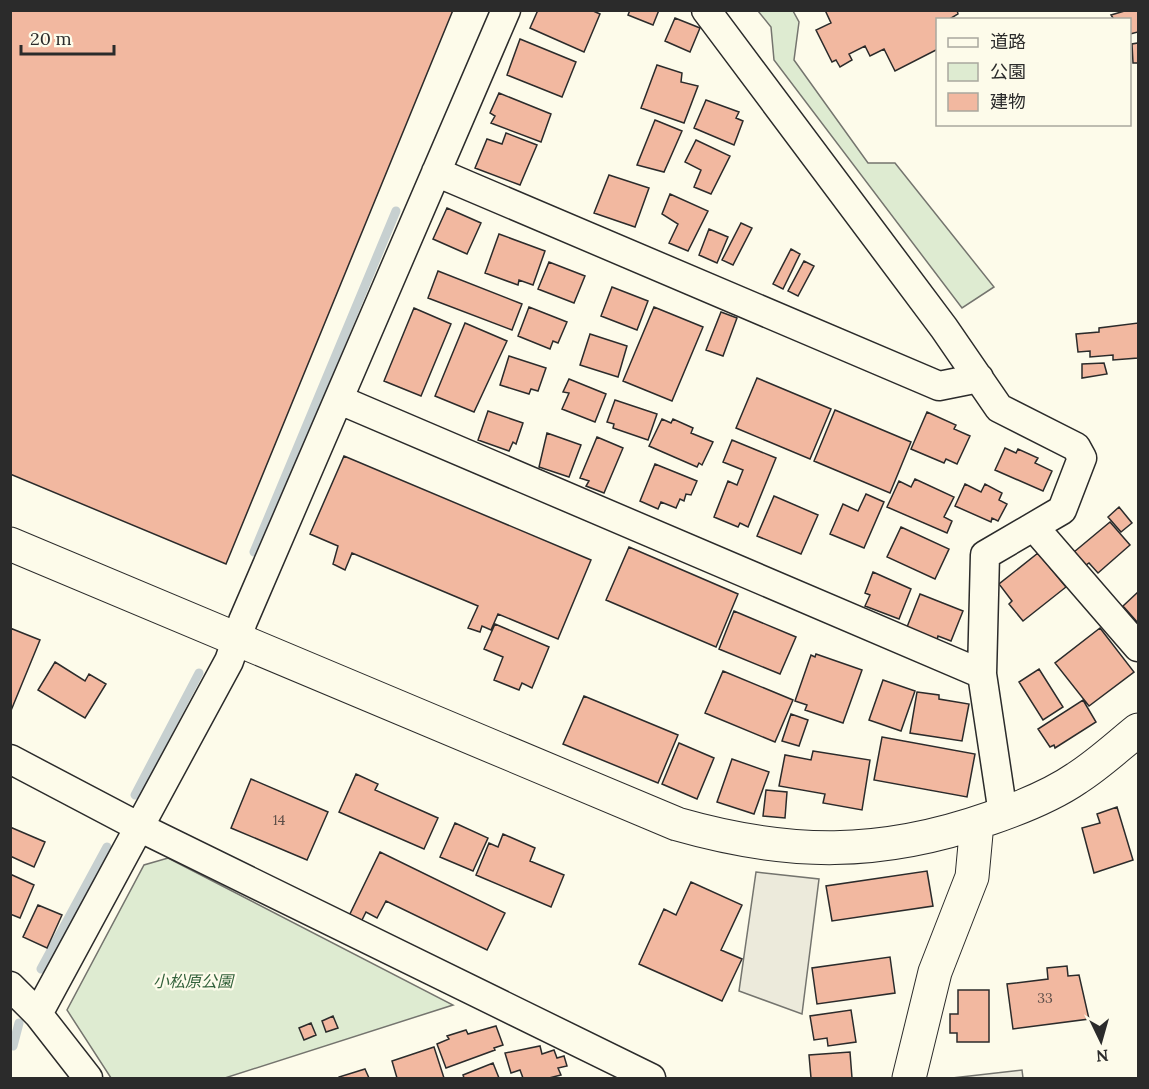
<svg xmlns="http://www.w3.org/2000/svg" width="1149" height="1089" font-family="Lora,'Noto Sans JP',serif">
  <rect width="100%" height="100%" fill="#fdfbea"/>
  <!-- green -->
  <path fill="#deebd1" stroke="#74746e" stroke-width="1.5" d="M758,11h35l6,11 -5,38 74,103h27l99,124 -32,21 -188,-248 -3,-33z
    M168,858l285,147 -228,73h-114l-44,-68 77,-145z"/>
  <!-- parking -->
  <path fill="#eceadb" stroke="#74746e" stroke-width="1.5" d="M756,872l63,7 -17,135 -63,-23z
    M1022,1070l1,8h-71z"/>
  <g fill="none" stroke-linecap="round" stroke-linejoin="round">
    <!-- stream -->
    <path stroke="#c7d0d0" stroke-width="9" d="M254,552l142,-341
      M135,795l64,-122
      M41,969l66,-122
      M13,1046l6,-23"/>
  </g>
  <!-- building -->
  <path fill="#f2b8a0" stroke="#2b2b2b" stroke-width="1.5" d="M10,10h443l-227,554 -216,-90z
    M538,10h53l9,4 -16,38 -54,-24z
    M630,10h29l-6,15 -25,-10z
    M825,10h132l1,4 -10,6h-10v29l-43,22 -11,-22 -14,7 -5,-10 -16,8 3,6 -12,7 -4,-7 -4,2 -16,-32 15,-7z
    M1128,10h10v22l-8,2v-14h-21l4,-2 -2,-3z
    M675,18l25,10 -10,24 -25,-11z
    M520,39l56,23 -14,35 -55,-22z
    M1138,43v24v-4h-5l-1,-19z
    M657,65l25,8 -1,9 17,4 -14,37 -43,-15z
    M499,93l52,21 -10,28 -50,-19 4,-7 -5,-3z
    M706,100l33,12 -3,6 7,3 -9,24 -40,-17z
    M655,120l27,11 -18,41 -27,-7z
    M506,133l31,12 -17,40 -45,-17 12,-29 15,5z
    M696,140l34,16 -19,38 -17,-7 7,-17 -16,-8z
    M609,175l40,13 -14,39 -41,-14z
    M670,194l38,17 -20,40 -19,-8 9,-19 -16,-10z
    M447,208l34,15 -14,31 -34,-15z
    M741,223l11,5 -19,37 -11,-5z
    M709,229l19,8 -11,26 -18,-8z
    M499,234l46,17 -12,34 -14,-5 -1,5 -33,-12z
    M791,249l9,5 -17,35 -10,-5z
    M804,261l10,5 -16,30 -10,-5z
    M549,262l36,14 -11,27 -36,-14z
    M438,271l84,33 -10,26 -84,-32z
    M612,287l36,14 -11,29 -36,-14z
    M529,307l38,15 -9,21 -5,-2 -3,8 -32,-13z
    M654,307l49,20 -31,74 -49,-20z
    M414,308l37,16 -30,72 -37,-15z
    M721,312l16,6 -14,38 -17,-6z
    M465,323l42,18 -33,71 -39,-16z
    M1138,323v35l-25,2v-5l-23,2v-6l-12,1 -2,-18 23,-2v-4z
    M590,334l37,12 -9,31 -38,-12z
    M509,356l37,12 -8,23 -7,-2 -2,5 -29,-9z
    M1104,363l3,11 -25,4v-14z
    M757,378l74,31 -21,50 -74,-31z
    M569,379l37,15 -11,28 -33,-13 7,-16 -6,-1z
    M615,400l42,14 -9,26 -35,-12 1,-4 -7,-2z
    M835,410l76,32 -21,51 -76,-32z
    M488,411l35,12 -7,21 -3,-2 -4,9 -31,-11z
    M927,412l29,13 -2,4 16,7 -13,28 -11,-5 -2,4 -33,-14z
    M662,419l9,4 2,-4 20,9 -2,5 22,9 -11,23 -3,-2 -2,4 -48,-21z
    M547,433l34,12 -12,32 -30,-10z
    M597,437l26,11 -19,45 -18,-7 3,-5 -9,-3z
    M732,440l44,18 -28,69 -8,-4 -2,4 -24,-10 14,-36 9,4 6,-15 -20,-8z
    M1005,448l11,5 2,-4 20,9 -3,5 17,8 -9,20 -48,-21z
    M344,456l247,104 -33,79 -60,-25 -7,16 -9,-4 -2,6 -12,-4 10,-22 -126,-53 -7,17 -12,-6 5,-18 -28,-12z
    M655,464l42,17 -6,14 -5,-1 -2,7 -4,-2 -4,9 -15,-6 -3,7 -18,-8z
    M915,479l39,18 -10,20 8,4 -5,12 -60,-26 12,-26 12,6z
    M965,484l16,8 4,-8 17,9 -3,7 8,4 -9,17 -6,-3 -1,4 -36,-16z
    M866,494l18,8 -20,46 -34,-14 13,-30 15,7z
    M774,496l44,19 -17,39 -44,-18z
    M1119,507l13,16 -11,9 -13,-15z
    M1110,522l20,23 -32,28 -9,-10 -3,2 -12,-13z
    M901,527l48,22 -14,30 -48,-22z
    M629,547l109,47 -22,53 -110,-47z
    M1038,553l28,34 -43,34 -14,-17 3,-3 -13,-17z
    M873,572l38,17 -12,30 -34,-13 5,-11 -5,-2z
    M1138,592v31l-15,-17z
    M920,594l43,17 -12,30 -13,-5 -1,4 -30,-13z
    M734,611l62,26 -16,37 -61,-25z
    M495,624l54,23 -17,41 -10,-5 -3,7 -25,-10 9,-23 -19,-8z
    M10,628l30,12 -30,73z
    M1100,628l34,44 -45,34 -34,-43z
    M816,654l46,16 -19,53 -38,-13 2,-5 -12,-4 16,-46 4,2z
    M55,662l30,19 4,-7 17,10 -21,34 -47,-28z
    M1039,669l24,38 -20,13 -24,-38z
    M723,671l70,29 -18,42 -70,-29z
    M883,680l32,11 -14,40 -32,-11z
    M917,692l22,3v4l30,5 -7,37 -52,-8z
    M584,696l94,39 -20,48 -95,-39z
    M1083,700l13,22 -41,26 -1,-3 -4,2 -12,-18z
    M791,714l17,6 -9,26 -17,-5z
    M882,737l93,17 -8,43 -93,-17z
    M679,743l35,15 -17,41 -35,-15z
    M813,751l57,9 -8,50 -39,-7 2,-9 -46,-8 6,-31 26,5z
    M732,759l37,13 -15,42 -37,-12z
    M356,774l22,10 -3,6 63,28 -14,31 -85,-37z
    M251,779l77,33 -21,48 -76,-32z
    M766,790l21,2 -2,26 -22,-2z
    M1117,807l16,53 -39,13 -12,-45 18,-5 -3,-9z
    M455,823l33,15 -15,33 -33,-14z
    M10,827l35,15 -11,25 -24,-11z
    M503,834l32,14 -5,13 34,14 -13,32 -75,-32 13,-32 9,4z
    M380,852l125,61 -18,37 -101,-49 -9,17 -11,-6 -6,12 -12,-6z
    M927,871l6,35 -101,15 -6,-35z
    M10,874l24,11 -14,33 -10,-4z
    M691,882l51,23 -21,45 21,9 -20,42 -83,-37 25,-55 12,6z
    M38,905l24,10 -15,33 -24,-11z
    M890,957l5,36 -78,11 -5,-36z
    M1067,966l1,10 11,-1 10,44 -76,10 -6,-45 41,-5 -1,-11z
    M958,990h31v52h-32v-9h-7v-19h8z
    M851,1010l5,32 -28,4 -1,-8 -13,2 -4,-24z
    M333,1016l5,12 -12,4 -4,-11z
    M311,1023l5,12 -12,5 -5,-12z
    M496,1026l7,19 -9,3 1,2 -49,18 -9,-24 12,-5 -2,-3 19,-6 2,4z
    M540,1046l2,8 12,-4 3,8 7,-2 3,10 -9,2 3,7 -12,3h-26l-3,-8 -9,3 -6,-20z
    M434,1047l10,31h-47l-5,-17z
    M850,1052l2,26h-41l-2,-23z
    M493,1063l6,15h-35l-1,-3z
    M365,1069l4,9h-30v-1z"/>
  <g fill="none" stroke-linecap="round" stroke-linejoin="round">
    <!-- street casing -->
    <g stroke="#2b2b2b" stroke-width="31">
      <path id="street" d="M706,10l238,318 55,80 77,39 6,11 -20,52 -77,45 -3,119 21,140
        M436,172l503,214 40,-8
        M340,400l642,274
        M1034,527l104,120
        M10,759l131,69 510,250
        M10,986l28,28 50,64
        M38,1014l191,-353 14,-40 263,-611"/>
    </g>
    <!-- secondary casing -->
    <g stroke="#2b2b2b" stroke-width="35">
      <path id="secondary" d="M10,544l667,280c112,32 203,33 314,-6 29,-10 60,-22 86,-40 22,-14 41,-32 61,-48
        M909,1078l26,-106 37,-95 5,-54"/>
    </g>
    <!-- street -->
    <use href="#street" stroke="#fdfbea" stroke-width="28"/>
    <!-- secondary -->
    <use href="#secondary" stroke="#fdfbea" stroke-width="33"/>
  </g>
  <g text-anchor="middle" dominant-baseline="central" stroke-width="4.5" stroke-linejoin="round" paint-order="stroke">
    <!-- number labels -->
    <g font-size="14" fill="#5d4e48">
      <text x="279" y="820">14</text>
      <text x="1045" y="998">33</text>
    </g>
    <!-- park labels -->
    <g font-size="16" font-style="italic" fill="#34623c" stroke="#fdfbea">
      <text x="193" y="981">小松原公園</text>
    </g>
  </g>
  <!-- border -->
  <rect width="1149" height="1089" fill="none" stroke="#2b2b2b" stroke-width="24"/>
  <!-- legend -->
  <rect x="936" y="18" width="195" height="108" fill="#fdfbea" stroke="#a9a89e" stroke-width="1.5"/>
  <rect x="948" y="38" width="30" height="9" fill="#fdfbea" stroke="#a9a89e" stroke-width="1.5"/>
  <text x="990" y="48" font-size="18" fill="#2b2b2b">道路</text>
  <rect x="948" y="63" width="30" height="18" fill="#deebd1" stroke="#a9a89e" stroke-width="1.5"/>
  <text x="990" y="78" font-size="18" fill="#2b2b2b">公園</text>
  <rect x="948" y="93" width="30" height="18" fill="#f2b8a0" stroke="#a9a89e" stroke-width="1.5"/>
  <text x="990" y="108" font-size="18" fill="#2b2b2b">建物</text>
  <!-- north arrow -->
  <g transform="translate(1101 1041) rotate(175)" stroke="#fdfbea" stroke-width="4.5" paint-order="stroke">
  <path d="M0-4.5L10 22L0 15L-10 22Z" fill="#2b2b2b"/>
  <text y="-9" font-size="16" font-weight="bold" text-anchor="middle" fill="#2b2b2b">N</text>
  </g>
  <!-- scale -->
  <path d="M21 45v9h93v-9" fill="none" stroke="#2b2b2b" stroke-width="3"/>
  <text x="30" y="45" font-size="18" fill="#2b2b2b" stroke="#fdfbea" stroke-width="4.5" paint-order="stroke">20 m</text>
</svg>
